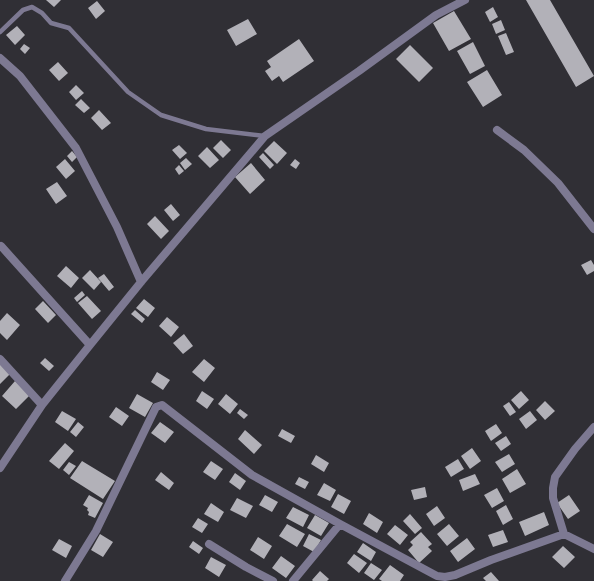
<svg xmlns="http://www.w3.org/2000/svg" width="594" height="581" font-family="Mulish,sans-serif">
  <rect width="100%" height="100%" fill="#302f35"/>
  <!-- building -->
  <path fill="#b2b1b8" d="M46,0h15l-7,7z
    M526,0h24l44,76 -18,11z
    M97,1l8,10 -9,8 -8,-11z
    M493,7l5,10 -8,5 -5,-10z
    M454,11l17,28 -22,12 -16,-28z
    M248,19l9,15 -21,12 -9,-16z
    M501,20l4,10 -9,4 -4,-10z
    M17,26l8,9 -10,10 -9,-10z
    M506,33l8,19 -8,3 -8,-19z
    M299,39l15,22 -31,21 -4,-6 -7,5 -7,-10 6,-4 -4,-6z
    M473,42l12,24 -15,8 -13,-23z
    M24,44l6,4 -5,6 -5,-5z
    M410,45l23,23 -14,14 -23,-23z
    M58,62l10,11 -9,8 -10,-11z
    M487,70l15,25 -19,12 -16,-25z
    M76,85l8,8 -8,7 -7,-8z
    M81,99l9,9 -6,5 -9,-8z
    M99,110l12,13 -9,7 -11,-12z
    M221,140l10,10 -8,8 -10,-10z
    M274,141l13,12 -10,11 -13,-13z
    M179,145l8,8 -7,6 -8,-9z
    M207,147l12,13 -9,8 -12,-12z
    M72,151l5,6 -5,5 -5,-6z
    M263,153l11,12 -4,4 -11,-12z
    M186,158l6,6 -7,6 -5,-7z
    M65,159l10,12 -9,8 -10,-12z
    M295,159l5,4 -4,6 -6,-4z
    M251,163l14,17 -15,14 -15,-17z
    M179,165l5,6 -5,4 -4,-6z
    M57,182l10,14 -11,8 -10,-15z
    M171,204l9,11 -7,6 -9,-11z
    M155,216l14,15 -8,8 -14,-15z
    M591,260l3,5v6l-7,4 -6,-10z
    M66,266l13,12 -8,10 -14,-12z
    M90,270l11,12 -7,8 -12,-12z
    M104,274l10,13 -5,4 -11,-13z
    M82,291l3,4 -8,7 -3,-4z
    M87,296l14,15 -9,8 -14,-16z
    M144,299l11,9 -7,9 -12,-9z
    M43,301l13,14 -8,8 -13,-14z
    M135,310l10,9 -3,4 -11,-9z
    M7,313l13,12 -13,15 -7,-7v-12z
    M167,317l12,10 -8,10 -12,-11z
    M184,334l9,12 -10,8 -10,-11z
    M45,358l9,8 -5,5 -9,-8z
    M204,359l11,9 -11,14 -12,-10z
    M0,364l10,10 -10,10z
    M157,372l13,8 -7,10 -12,-8z
    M15,381l15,14 -14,14 -14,-13z
    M202,391l12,8 -7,10 -11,-8z
    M521,391l8,9 -10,9 -8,-9z
    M137,394l16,9 -8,14 -16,-9z
    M226,394l12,10 -8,10 -12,-10z
    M545,401l10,10 -10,9 -9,-10z
    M509,402l7,10 -6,4 -7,-10z
    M116,407l13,9 -7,10 -13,-9z
    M240,409l8,6 -4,4 -7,-6z
    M62,411l14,8 -8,12 -13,-9z
    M530,411l7,9 -11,9 -7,-10z
    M78,422l6,5 -8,10 -6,-5z
    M160,422l14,10 -9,11 -14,-10z
    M496,424l6,9 -11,8 -6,-10z
    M282,429l13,7 -4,7 -13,-7z
    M245,430l17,15 -8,9 -16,-15z
    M506,436l5,8 -10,7 -6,-8z
    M65,443l9,8 -15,18 -10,-8z
    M472,448l9,13 -11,8 -9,-13z
    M509,454l6,10 -13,8 -7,-10z
    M316,455l13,8 -5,9 -13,-8z
    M458,459l6,10 -13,8 -6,-10z
    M82,461l33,20 -12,18 -33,-21z
    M211,461l12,8 -8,11 -12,-8z
    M69,462l7,4 -7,9 -6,-5z
    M517,469l9,15 -16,9 -8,-14z
    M161,472l13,11 -5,7 -14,-10z
    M235,473l11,8 -6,9 -11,-8z
    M475,474l5,10 -17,7 -4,-11z
    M299,477l10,5 -4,7 -10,-5z
    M324,483l12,7 -6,11 -13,-6z
    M425,487l2,10 -13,3 -3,-10z
    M497,488l7,13 -12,7 -8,-13z
    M338,494l13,7 -7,13 -13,-7z
    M89,495l14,8 -8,15 -7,-3 1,-3 -2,-2 1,-2 -5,-3z
    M265,495l13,7 -6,10 -13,-7z
    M569,495l11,16 -12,8 -11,-16z
    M237,498l16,8 -7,12 -16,-8z
    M211,503l13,9 -6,10 -14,-8z
    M506,505l7,14 -10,6 -7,-14z
    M437,506l8,12 -11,8 -8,-12z
    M293,507l16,8 -6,12 -17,-9z
    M544,512l5,13 -24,11 -6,-14z
    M369,513l14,9 -6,11 -14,-9z
    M410,514l12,14 -7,6 -12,-13z
    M315,515l14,8 -8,13 -14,-8z
    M198,518l10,6 -6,9 -10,-6z
    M287,524l18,10 -8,13 -18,-11z
    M449,524l10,12 -12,10 -10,-12z
    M395,525l13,10 -8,10 -13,-11z
    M503,530l5,12 -15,5 -5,-12z
    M421,532l11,12 -4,3 4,4 -13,12 -11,-13 5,-5 -3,-3z
    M100,534l13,8 -10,15 -12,-7z
    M309,534l12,6 -7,12 -11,-6z
    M258,537l14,9 -8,13 -14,-9z
    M467,538l8,11 -17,13 -8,-11z
    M59,539l13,7 -6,12 -14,-8z
    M193,541l10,7 -4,6 -10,-7z
    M363,543l13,9 -5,9 -14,-9z
    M563,546l12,11 -11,11 -12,-11z
    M354,554l13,9 -8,10 -12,-10z
    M281,556l14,10 -9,12 -14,-10z
    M211,557l15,8 -7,12 -14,-9z
    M371,563l11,7 -8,10 -10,-7z
    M390,565l14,10 -4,6h-18l-3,-2z
    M320,571l9,8 -2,2h-14l-1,-1z
    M491,572l8,9h-13l-3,-3z"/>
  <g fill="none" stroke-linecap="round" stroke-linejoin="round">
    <!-- lane -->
    <path stroke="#7d7992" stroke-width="4.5" d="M0,32l23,-22 9,-3 10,6 9,10 18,5 59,64 33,23 45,14 59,7"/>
    <!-- street -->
    <path stroke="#7d7992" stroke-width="8" d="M0,58l20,18 56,72 41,79 24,55
      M497,130l27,20 34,33 36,46
      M1,246l89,99
      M0,359l42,46
      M594,427l-19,22 -20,28 -2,11v10l11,36 30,15
      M0,468l42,-63 48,-60 51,-63 124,-146 94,-65 77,-56 29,-15
      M209,544l37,23 27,14
      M65,581l31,-50 60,-124 6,-2 90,70 88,49 97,52 8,1 10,-2 36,-15 73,-26
      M293,581l47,-57"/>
  </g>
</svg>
